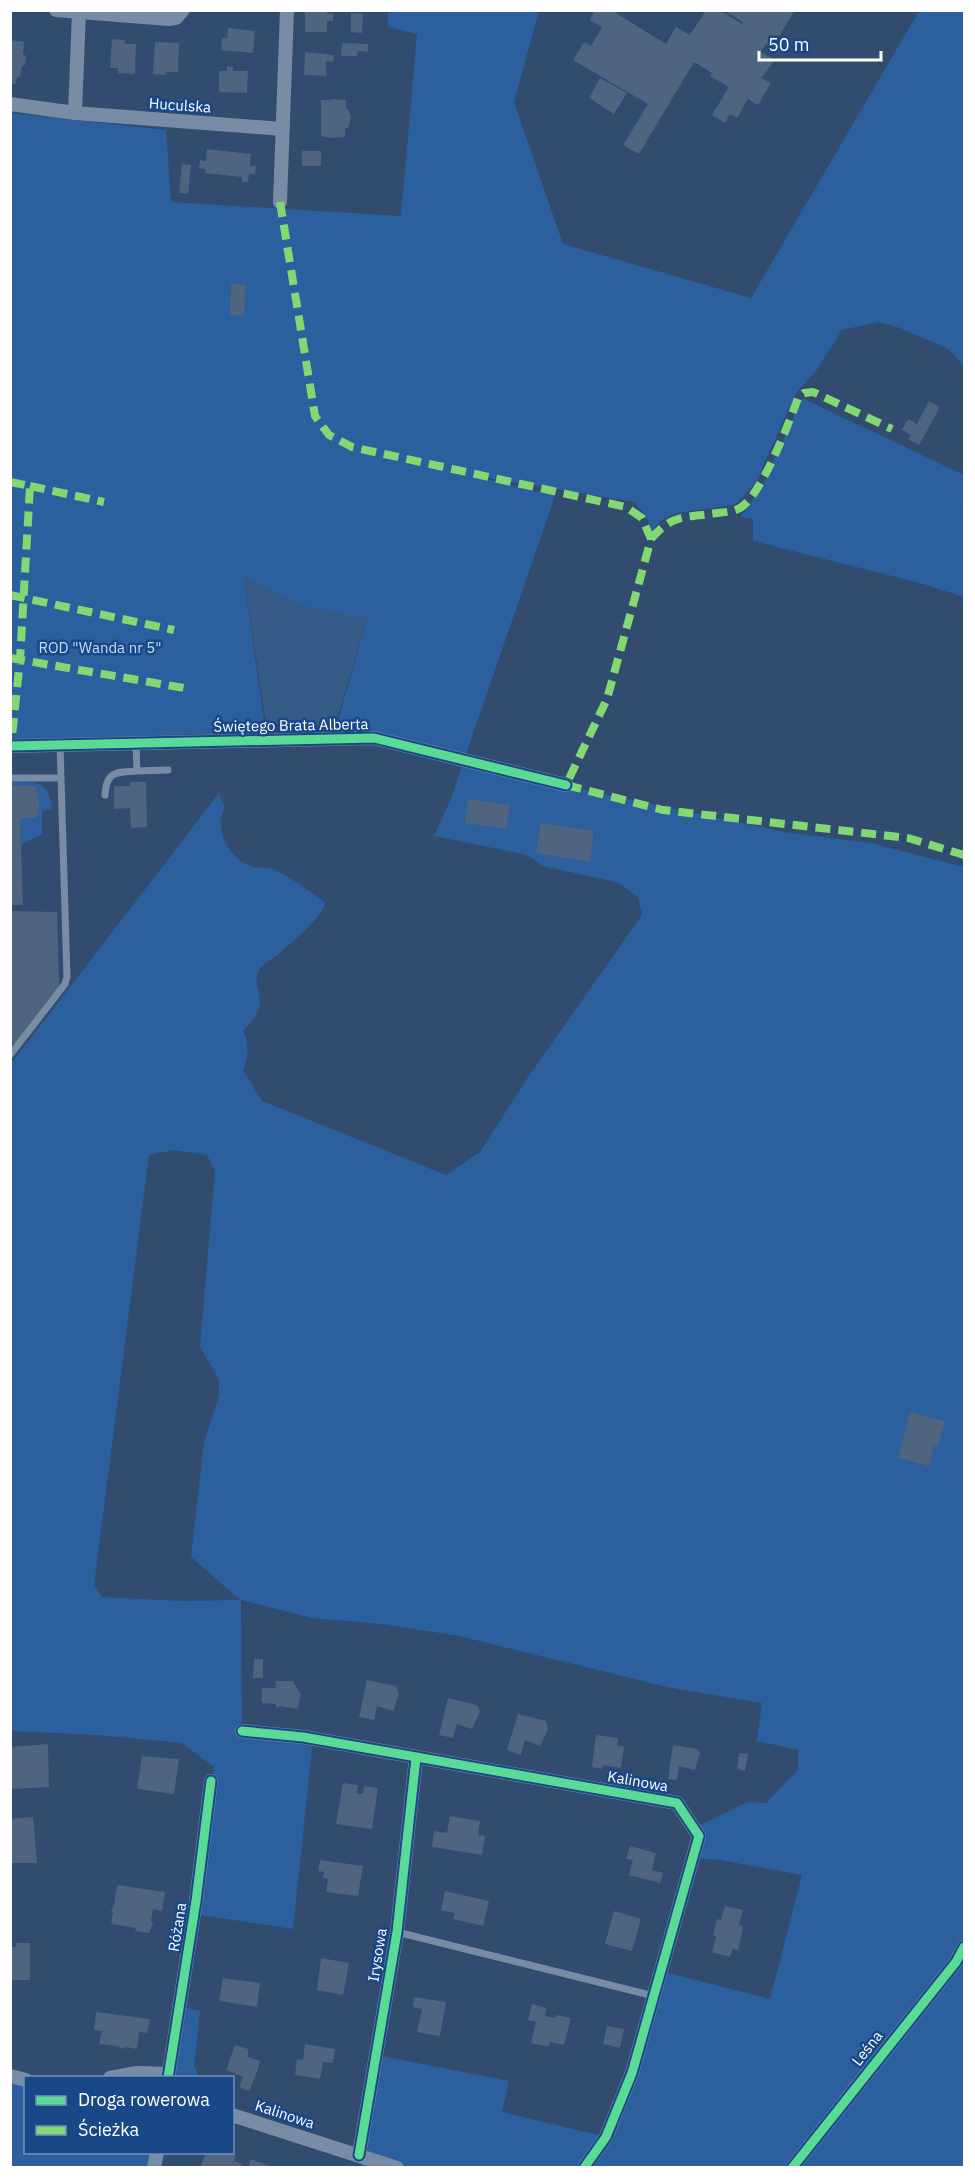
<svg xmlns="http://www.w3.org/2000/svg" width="975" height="2178" font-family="'IBM Plex Sans',sans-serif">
  <rect width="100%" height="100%" fill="#314c6e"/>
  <!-- green -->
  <path fill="#2c5f9e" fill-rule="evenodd" d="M388,11h151l-25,91 49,142 188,54 168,-287h45v355l-16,-17 -48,-21 -21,-6 -37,8 -26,41 -20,22 -39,87 -12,15 -11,10 -58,8 -16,8 -8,11 -6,-16 -12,-14 -164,-27 85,21 -89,258 -81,-20 -50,-3 32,-112 -65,-13 -58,-29 21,151 -30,-2 -4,6 -17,2 -203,5 -1,-626 156,17 5,72 230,14 16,-182 -29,-7z
    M802,398l162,77v32l-2,9 2,1v80l-44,-14 -167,-42v-22l-13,-2 21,-28z
    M463,764l321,68 87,11 93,24v1300h-603l3,-10 12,-102 133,26 -7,31 100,24 30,-63 29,-102 109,28 32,-124 -88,-16h-21l1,-31 54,-26 18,1 32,-33v-20l-41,-9 5,-38 -95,-16 -208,-51 -77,-12 -70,-6 -71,-18 1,131 71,8 -20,190 -99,-15 20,-147 -32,-24 -84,-8 -87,-4 -1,-666 209,-272 6,14c-13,22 5,54 29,60 6,1 13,0 19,2 19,8 35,22 52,33 1,12 -35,42 -45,51 -6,5 -14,9 -19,14 -15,18 16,36 -18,63 6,13 6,26 0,40l19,31 184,74 34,-23 46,-72 116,-165 -4,-18 -19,-14 -76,-17 -16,-11 -93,-19 16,-35zM174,1150l33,5 8,16 -15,176 19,33v15l-15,48 -13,114 49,43 -58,1 -80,-4 -8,-12 55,-430z
    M10,782c26,0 39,-3 42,27l-10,2v23l-21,11 -1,-26 17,-1 3,-12 -4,-20h-25z
    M179,2006l21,5 -6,55 5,11 -31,1z
    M10,2080l15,2 1,70 126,1 -3,14h-138z"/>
  <!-- water -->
  <path fill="#375b87" d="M244,576l58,30 65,12 -32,108 -69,-2z"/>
  <!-- building -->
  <path fill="#4e647f" d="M305,10h23l-1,4h6v7h-6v11h-22z
    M595,10h16l55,34 10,-17 14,8 16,-25h13l23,14 1,-2 -19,-12h71l-23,38 -6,-4 -5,8 14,8 -14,18 10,5 -13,22 -10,-6 -11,19 -7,-4 -5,9 -13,-8 17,-28 -19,-11 2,-3 -18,-11 -55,92 -16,-9 25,-41 -75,-44 11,-18 7,4 11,-19 -12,-7z
    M351,13l12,1 -1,19 -11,-1z
    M228,28l27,3 -2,22 -32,-3 1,-12h5z
    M112,39l13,1v4h11l-1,30 -17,-1v-5h-8z
    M10,40l14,2 -1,12 3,2 -1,9 -3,1 -2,11h-3l-1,7 -6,-1z
    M155,42l24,1 -1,29h-12l-1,3 -12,-1z
    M342,43l26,1v8l-10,-1 -1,5h-16z
    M305,52l29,3 -1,7 -7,-1v15l-22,-1z
    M227,66l6,1v4h15l-1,22 -28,-1v-21h8z
    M600,78l27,15 -13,21 -25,-16z
    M332,99l14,1v9h2l3,8 -3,11h-3v9l-14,1 -10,-2v-36h10z
    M207,149l44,5 -1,12h6l-1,8h-6l-1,8h-6v-5l-37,-4 1,-4 -7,-1 1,-8 6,1z
    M302,151h19v15h-19z
    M182,164l9,1 -3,29 -9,-1z
    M231,284l15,1 -2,31 -14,-1z
    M929,401l11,6 -21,38 -11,-6 3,-4 -9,-5 6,-11 9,5z
    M130,782h16l1,45 -16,1 -1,-20 -16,1v-23h16z
    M10,786h26l4,20 -3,12 -17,1 3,86h-13z
    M468,799l42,6 -4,24 -41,-6z
    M541,823l53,8 -4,31 -54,-9z
    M10,911l47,1 2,74 -44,57h-5z
    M910,1412l35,9 -7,25 -4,-1 -5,21 -31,-8z
    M254,1659h9v19h-10z
    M367,1680l29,6 3,8 -6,17 -16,-5 -3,14 -15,-3z
    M275,1681h18l8,14 -2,6 -1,8 -17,-3 -5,2v-4l-14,-1v-15h14z
    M448,1698l29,7 3,7 -8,17 -15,-5 -4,14 -14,-3z
    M518,1714l28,7 2,8 -8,17 -15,-6 -4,15 -14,-5z
    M596,1735l22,3 -1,7 7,2 -3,21 -18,-3 -1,4 -10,-2z
    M48,1744l1,43 -39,2v-42z
    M673,1745l24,4 3,4 -5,17 -16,-4 -2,14 -9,-1z
    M739,1753l9,1 -3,17 -8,-2z
    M142,1756l37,3 -5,35 -37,-5z
    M343,1783l15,2 -1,9h6l1,-8 14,2 -6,41 -36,-5z
    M450,1816l30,5 -2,14 7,1 -3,19 -50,-8 2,-16 13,2z
    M33,1817l4,46h-27v-44z
    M630,1846l26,7 -4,17 11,3 -3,10 -31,-8 4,-15 -7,-1z
    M320,1860l43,6 -5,30 -32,-4 2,-13 -5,-1 1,-6 -6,-1z
    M117,1885l48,7 -3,19 -9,-2 -2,12 2,3 -4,9 -14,-2 1,-3 -25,-4 2,-11 -2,-2 3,-6z
    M445,1891l44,10 -6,25 -30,-7 2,-6 -14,-3z
    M725,1906l18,4 -4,15 4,1 -2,11 -3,13 -5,-1 -3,8 -18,-5 4,-16 -3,-1 4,-16 4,1z
    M614,1911l27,8 -9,32 -27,-7z
    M16,1943h14v37h-20v-33h6z
    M321,1958l28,5 -6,32 -26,-5z
    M223,1978l37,5 -3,24 -38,-6z
    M414,1997l32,5 -6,34 -23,-4 5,-23 -9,-2z
    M532,2004l14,4 -1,8 10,2 1,-3 15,3 -7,27 -14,-3 -1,5 -18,-4 5,-21 -8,-2z
    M96,2012l54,7 -3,14 -8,-1 -2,17 -11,-2 -3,2 -6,-3 -18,-2 3,-13 -8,-1z
    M607,2026l17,3 -4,19 -17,-4z
    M305,2044l30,5 -2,14 -10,-1 -3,17 -25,-4 2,-16 6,1z
    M235,2045l13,4v8l12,4 -3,11 -8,19 -10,-4 4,-10 -17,-7z
    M206,2152h25l5,3 -2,6 8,3 -2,4h-40z
    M251,2159l21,8v1h-24z"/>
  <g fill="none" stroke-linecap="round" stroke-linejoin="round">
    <!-- lane -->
    <path stroke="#788ca4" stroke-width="7" d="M136,744l1,27 31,-1
      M10,778h51
      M105,795c1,-24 12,-23 32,-24
      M10,1055l55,-71 2,-7 -7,-232
      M397,1932l257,64"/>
    <!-- street -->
    <path stroke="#788ca4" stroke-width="14" d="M56,10l112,9 8,-1 7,-8
      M10,104l65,9 208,16
      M75,113l4,-101
      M280,202l7,-192
      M10,746l364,-8 192,47
      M242,1731l61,6 374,66 22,33 -67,237 -26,64 -22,31
      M10,2076l16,4
      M110,2078l27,-5 32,1
      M168,2078l28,-177 15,-120
      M232,2115l165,53
      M359,2155l38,-223 19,-174
      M154,2168l3,-16
      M792,2168l164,-206 8,-15"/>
    <!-- quiet -->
    <path stroke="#83d873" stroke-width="8" stroke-dasharray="15 8" stroke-linecap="butt" d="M280,202l35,214 14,19 23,12 274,60 16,11 9,21 -44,160 -41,86 97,25 245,28 56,17
      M10,482l20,4 -10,174 -9,86
      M30,486l74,16
      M651,539c22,-26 35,-21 66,-26 8,-1 16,-1 23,-5 21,-12 49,-85 58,-110l6,-5 9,-1 79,37
      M10,595l164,35
      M10,658l180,31"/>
    <!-- cycleway casing -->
    <g stroke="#184887" stroke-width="13">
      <path id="cycleway" d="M10,746l364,-8 192,47
        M242,1731l61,6 374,66 22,33 -67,237 -26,64 -22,31
        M168,2078l28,-177 15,-120
        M359,2155l38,-223 19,-174
        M792,2168l164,-206 8,-15"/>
    </g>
    <!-- cycleway -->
    <use href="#cycleway" stroke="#5adb95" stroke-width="9"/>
  </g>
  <g text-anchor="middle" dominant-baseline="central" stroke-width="5" stroke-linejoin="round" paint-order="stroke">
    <!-- street labels -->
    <g font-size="15" fill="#fff" stroke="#184887">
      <text transform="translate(180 105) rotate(4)">Huculska</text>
      <text transform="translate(291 725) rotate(-1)">Świętego Brata Alberta</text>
      <text transform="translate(638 1781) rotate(10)">Kalinowa</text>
      <text transform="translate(177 1927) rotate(-81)">Różana</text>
      <text transform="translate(377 1955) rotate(-81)">Irysowa</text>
      <text transform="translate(867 2048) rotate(-52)">Leśna</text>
      <text transform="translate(285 2114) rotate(18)">Kalinowa</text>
    </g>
    <!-- park labels -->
    <g font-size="15" fill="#c5ddfa" stroke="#184887">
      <text x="100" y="647">ROD "Wanda nr 5"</text>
    </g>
  </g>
  <!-- border -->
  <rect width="975" height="2178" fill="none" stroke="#ffffff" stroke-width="24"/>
  <!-- legend -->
  <rect x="24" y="2076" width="210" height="78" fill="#184887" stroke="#7491b7" stroke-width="1.5"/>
  <rect x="36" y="2096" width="30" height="9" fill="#5adb95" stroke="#7491b7" stroke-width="1.5"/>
  <text x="78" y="2106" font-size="18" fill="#ffffff">Droga rowerowa</text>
  <rect x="36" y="2126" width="30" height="9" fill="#83d873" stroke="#7491b7" stroke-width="1.5"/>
  <text x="78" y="2136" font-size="18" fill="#ffffff">Ścieżka</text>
  <!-- scale -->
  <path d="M759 51v9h122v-9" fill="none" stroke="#ffffff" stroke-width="3"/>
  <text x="768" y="51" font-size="18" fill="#ffffff" stroke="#184887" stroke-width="4.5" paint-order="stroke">50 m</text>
</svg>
